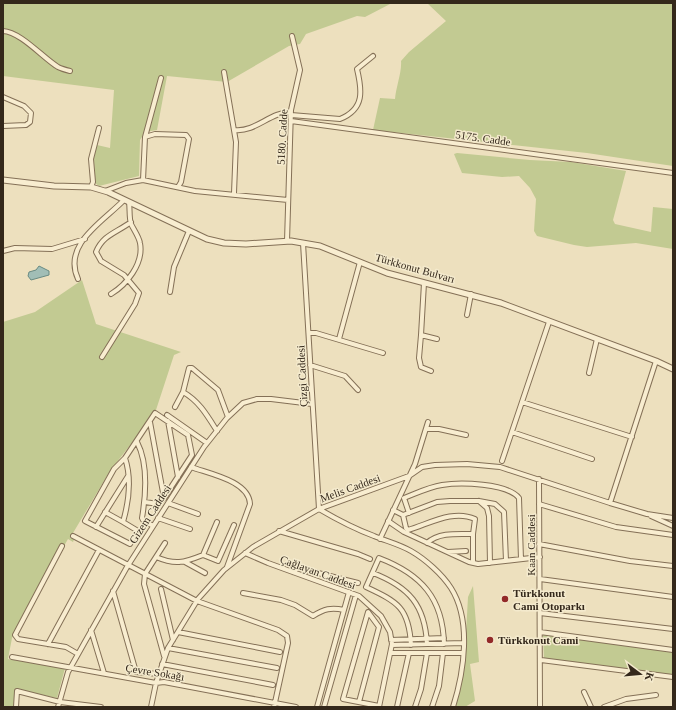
<svg xmlns="http://www.w3.org/2000/svg" width="676" height="710" font-family="Georgia,serif">
  <rect width="100%" height="100%" fill="#ede0be"/>
  <!-- green -->
  <path fill="#c2ca92" d="M3,3h389l-27,14 -8,-1 -51,18 -6,10 -11,2 -62,36 -60,-6 -10,54 -12,2 -5,8 -1,36 -40,10 -4,-3 -1,-25 3,-13 13,3 4,-58 -111,-14z
    M427,3h246v163l-86,-13 -214,-23 7,-32 15,1c1,-12 7,-27 6,-38l8,-9 37,-31z
    M457,153l73,7 41,2 55,9 -13,49 2,4 36,8 2,-25 20,2v40l-37,-6 -49,4 -13,-2 -37,-9 -3,-5 2,-32 -6,-11 -11,-12 -17,1 -40,-4 -8,-19z
    M82,280l14,44 85,28 -7,3 -19,58 -45,58 -37,62 3,2 -3,7 -5,-3 -56,99 -4,21 57,9 -8,30 -42,-9 -1,18h-11v-385l32,-10z
    M473,586l6,76 -9,2 5,37 -10,6h-9l8,-37 4,-73z
    M543,635l130,17v25l-129,-19z"/>
  <!-- water -->
  <path fill="#a1beb6" stroke="#698b83" d="M39,266l10,5v4l-18,5 -3,-4 1,-4 7,-2z"/>
  <g fill="none" stroke-linecap="round" stroke-linejoin="round">
    <!-- minor casing -->
    <g stroke="#847057" stroke-width="6">
      <path id="minor" d="M3,31c18,1 40,27 55,36 4,2 8,3 12,4
        M224,72l12,70 -2,51
        M3,97l21,9 7,7 -1,9 -4,3 -23,1
        M291,115l49,4c25,-10 22,-29 17,-50l16,-13
        M291,121l382,52
        M235,130c21,2 35,-18 56,-18
        M145,137l16,-59
        M143,180l2,-43 10,-3 31,1 3,4 -8,43 -3,5
        M91,187l2,-5 -2,-23 8,-31
        M105,191l21,-8 17,-3 52,11 93,9
        M287,241l4,-131 9,-40 -8,-34
        M303,243l16,266
        M3,251l12,-3 37,1 33,-10
        M78,279c-16,-35 26,-58 46,-79
        M424,283l-3,52 16,4
        M170,292l4,-25 15,-36
        M111,294c15,-9 33,-30 29,-51 -1,-6 -6,-13 -9,-19 -2,-6 -1,-15 -2,-22
        M467,315l4,-21
        M309,333h7l67,20
        M421,335l-2,23 2,9 10,4
        M339,339l21,-77
        M102,357l33,-53 4,-11 -15,-18 -23,-14 -5,-9c7,-17 20,-19 35,-30
        M310,365l35,11 13,14
        M589,373l8,-34
        M183,392c16,9 24,23 34,39
        M522,402l110,35
        M175,407l8,-15 6,-24h3l26,22 10,27
        M167,415l40,28
        M168,421l10,56
        M150,422l14,76
        M426,429h13l27,6
        M512,432l80,27
        M137,442c11,21 9,52 5,76l1,2 10,6
        M125,458l-11,11 -29,52 45,23 8,-13 -15,-9c6,-21 9,-43 2,-64l30,-45 33,22 4,20 -28,43 -6,6 -13,-2
        M502,461l47,-139
        M191,467c19,7 58,14 59,37l-23,63
        M539,479l1,228
        M479,501l8,7 2,8 1,47
        M168,503l30,11
        M610,503l46,-142
        M539,504l77,23 57,8
        M319,509c17,10 36,20 55,27 12,5 25,8 37,15 14,8 31,23 40,37 21,33 13,84 2,119
        M393,510l10,5 34,-13 13,-1h29l16,3 9,8 2,49
        M105,512l18,10
        M409,513l-5,-15c13,-5 25,-11 38,-13 18,-3 65,-2 77,13l2,61
        M403,515l3,13 2,2c21,-6 45,-21 67,-11l-2,15c-15,0 -34,-2 -46,9
        M651,516l22,10
        M158,518l32,11
        M388,521l16,11 65,30 9,2 62,-7
        M96,527l32,-51
        M279,531l79,23 12,5
        M73,536l124,65 81,29 9,6 1,7 -14,64
        M380,539l35,-75 13,-42
        M539,544l91,17 43,5
        M62,546l-47,89 3,4 48,8 12,7
        M448,552l18,-1
        M245,553l23,10 91,33 22,20 9,16 2,12 -13,63
        M203,555l15,6 16,-36
        M156,557c19,8 27,6 47,-2l14,-33
        M185,562l20,11
        M473,563v-29
        M293,572l5,-4 60,15
        M373,573c36,14 52,32 54,71
        M540,579l133,18
        M161,589l12,51
        M113,591l23,81 23,2
        M243,593l38,7 14,5 18,11c11,-7 18,-9 31,-6
        M540,613l133,16
        M91,630l13,43
        M178,632l102,20
        M540,632l133,18
        M391,640l53,-2
        M48,644l51,-94
        M392,645l71,-2
        M411,645c-2,-37 -13,-43 -45,-58l13,-29c42,16 64,40 65,86
        M168,648l109,20
        M391,653h71
        M164,656l-20,-72 1,-10 20,-31
        M12,657l144,26 8,-1 132,25
        M541,660l132,17
        M162,664l111,21
        M584,692l7,15
        M359,702l20,-75 -11,-15 -25,87 36,7
        M16,707l1,-16 43,11 41,5
        M58,707l10,-35 59,-105 77,-120 23,-29 16,-15 14,-4h14l41,5
        M151,707l5,-24 12,-35 30,-49 26,-29 29,-23 66,-38 90,-33 13,-9 13,-2 32,-1 33,3 110,36 37,11 26,4
        M317,707l32,-115
        M324,707l32,-112
        M397,707l12,-54
        M415,707l6,-18 6,-36
        M432,707l7,-21 4,-33
        M604,707l22,-8 30,-4"/>
    </g>
    <!-- tertiary casing -->
    <g stroke="#847057" stroke-width="7">
      <path id="tertiary" d="M3,180l51,6 37,1 17,5 99,47 17,4 22,1 45,-3 29,5 67,27 114,30 155,58 17,8"/>
    </g>
    <!-- minor -->
    <use href="#minor" stroke="#f8edd0" stroke-width="4"/>
    <!-- tertiary -->
    <use href="#tertiary" stroke="#f8edd0" stroke-width="5"/>
  </g>
  <!-- markers -->
  <g fill="#922928" stroke="#f4eacd" stroke-width="1.5">
    <circle cx="505" cy="599" r="4"/>
    <circle cx="490" cy="640" r="4"/>
  </g>
  <g text-anchor="middle" dominant-baseline="central" stroke-width="3" stroke-linejoin="round" paint-order="stroke">
    <!-- street labels -->
    <g font-size="11" fill="#34281b" stroke="#f4eacd">
      <text transform="translate(282 137) rotate(-87)">5180. Cadde</text>
      <text transform="translate(483 138) rotate(8)">5175. Cadde</text>
      <text transform="translate(415 268) rotate(16)">Türkkonut Bulvarı</text>
      <text transform="translate(302 376) rotate(-93)">Çizgi Caddesi</text>
      <text transform="translate(350 488) rotate(-20)">Melis Caddesi</text>
      <text transform="translate(150 514) rotate(-57)">Gizem Caddesi</text>
      <text transform="translate(531 545) rotate(-90)">Kaan Caddesi</text>
      <text transform="translate(318 572) rotate(20)">Çağlayan Caddesi</text>
      <text transform="translate(155 672) rotate(9)">Çevre Sokağı</text>
    </g>
    <!-- poi labels -->
    <g font-size="11" font-weight="bold" fill="#34281b" stroke="#f4eacd" text-anchor="start">
      <text x="513" y="593">Türkkonut<tspan x="513" dy="13">Cami Otoparkı</tspan></text>
      <text x="498" y="640">Türkkonut Cami</text>
    </g>
  </g>
  <!-- border -->
  <rect width="676" height="710" fill="none" stroke="#34281b" stroke-width="8"/>
  <!-- north arrow -->
  <g transform="translate(640 674) rotate(106)" stroke="#f4eacd" stroke-width="3" paint-order="stroke">
  <path d="M0-3L7 15L0 10L-7 15Z" fill="#34281b"/>
  <text y="-6" font-size="11" font-weight="bold" text-anchor="middle" fill="#34281b">K</text>
  </g>
</svg>
